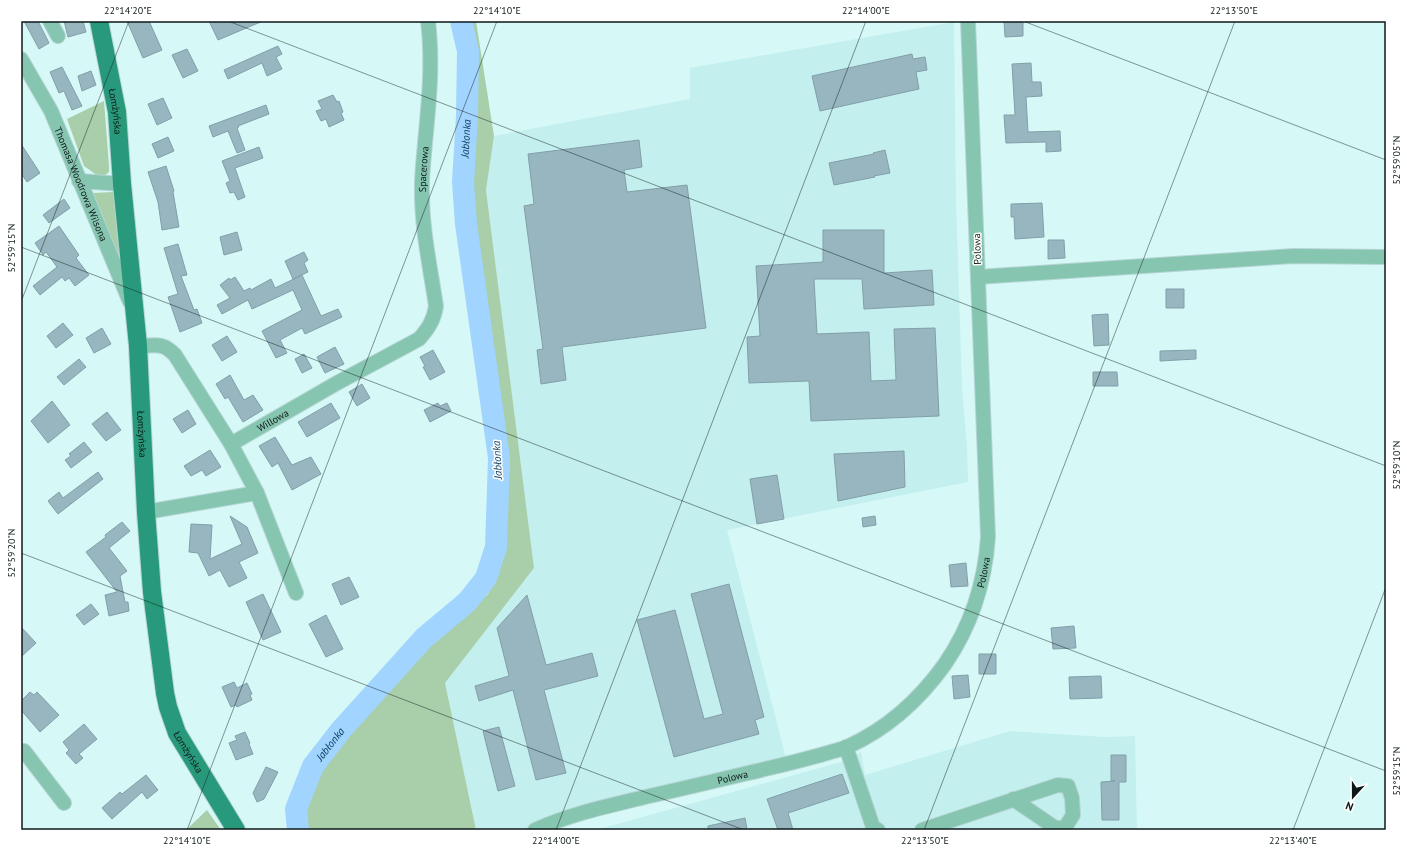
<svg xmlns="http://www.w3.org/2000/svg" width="1407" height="851" font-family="'PT Sans',sans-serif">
  <rect width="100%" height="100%" fill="#d6f9f8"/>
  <!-- built -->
  <path fill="#c3efee" d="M954,22l2,180 6,184 5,61 1,35 -241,48 59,228 -234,59 -29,13h-47l-31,-147 89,-115 -48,-378 8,-54 196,-37v-31z
    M1010,731l95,6 30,-1 2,94h-541l245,-68 20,-10 4,23z"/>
  <!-- green -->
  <path fill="#a8ceaa" d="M468,21h8l18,115 -8,54 48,378 -89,115 31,147h-168l-4,-18 11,-31 23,-36 97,-105 53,-46 14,-33 5,-71 -37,-294 -1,-31 8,-54 -3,-58z
    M104,101l5,65v6l-5,4h-6l-14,-10 -17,-47z
    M114,192l7,69h-2l-27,-68z
    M207,810l14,20h-35z"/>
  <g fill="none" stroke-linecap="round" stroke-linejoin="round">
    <!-- river -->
    <path stroke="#a1d4ff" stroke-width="22" id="s1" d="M298,830l-2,-21 17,-43 28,-36 83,-92 43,-36 19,-24 10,-31 3,-89 -33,-234 -3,-42 4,-66 1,-65 -7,-30"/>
  </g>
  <!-- building -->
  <path fill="#98b6c0" stroke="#829fa9" d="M24,21h14l11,22 -10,6z
    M64,21h19l3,11 -18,5z
    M127,21h22l13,29 -19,8z
    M209,21h54l-45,19z
    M1004,21h19v15l-18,1z
    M278,46l4,8 -6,3 6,12 -15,7 -5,-13 -34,16 -4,-9z
    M187,49l11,22 -15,7 -11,-23z
    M912,54l1,5 12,-2 2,13 -11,2 3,17 -99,22 -8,-35z
    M1031,63l1,19h9l1,14 -16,1 2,35 32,-1 1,20 -15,1v-10l-40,1 -2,-28h11l-3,-51z
    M62,67l20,39 -10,4 -8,-19 -5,2 -9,-21z
    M91,71l5,14 -14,6 -4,-15z
    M333,95l4,7 2,-1 4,11 -2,1 3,7 -15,7 -3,-8 -5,2 -5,-10 6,-2 -4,-8z
    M163,98l9,20 -15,7 -9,-21z
    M266,105l3,9 -31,12 1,1 -2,1 8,22 -8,3 -9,-22 -15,6 -4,-11z
    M168,137l6,14 -16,7 -6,-14z
    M639,140l3,27 -18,3 3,22 60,-7 19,143 -144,19 4,33 -25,4 -4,-34 6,-1 -19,-143 10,-2 -6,-50z
    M21,144l19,29 -13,9 -6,-9z
    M259,147l4,11 -28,10 10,29 -7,3 -4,-8 -4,1 -4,-10 4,-2 -8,-20z
    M885,150l5,23 -16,3 1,1 -41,8 -5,-22 45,-9 -1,-1z
    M166,166l8,25 -1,1 6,35 -17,3 -4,-28 -10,-30z
    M64,199l6,9 -21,15 -6,-8z
    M1042,203l2,34 -29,2 -1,-22h-3v-13z
    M59,226l20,29 -3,3 13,17 -14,11 -6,-8 -4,3 -3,-4 -22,18 -7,-9 24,-19 -11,-15 -3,3 -8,-12z
    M823,230h61v43l48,-3 2,35 -70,4 -2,-30h-48l3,55 52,-2 2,49 25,-1 -2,-51 41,-1 4,88 -128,5 -2,-40 -60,2 -2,-46 13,-1 -4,-70 67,-4z
    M237,232l5,18 -18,5 -4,-18z
    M1048,240h16l1,18 -17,1z
    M178,244l9,31 -6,1 13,34 3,-1 5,14 -22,9 -12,-35 10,-3 -14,-46z
    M304,252l4,8 -4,3 4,9 -15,7 -8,-18z
    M302,275l19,41 17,-7 4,8 -37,17 -3,-6 -22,12 7,13 -11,5 -14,-27 40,-21 -9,-20 -41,19 -4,-9 -26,14 -5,-9 13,-7 -10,-13 9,-7 1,2 5,-3 9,14 6,-3 1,2 20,-11 4,9z
    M1166,289h18v19h-18z
    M1108,314l1,31 -15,1 -2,-31z
    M63,323l10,12 -17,13 -9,-12z
    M102,328l9,16 -17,9 -8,-15z
    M227,336l10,16 -15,9 -10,-16z
    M335,347l9,17 -19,9 -8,-16z
    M433,350l12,22 -15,8 -7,-13 2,-1 -5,-9z
    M1196,350v9l-36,2v-10z
    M304,354l8,14 -10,5 -7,-14z
    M79,359l7,8 -22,18 -7,-8z
    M1093,372h24l1,14h-25z
    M230,375l14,25 9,-5 10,15 -20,12 -15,-25 -3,2 -9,-15z
    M362,384l8,14 -13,8 -8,-14z
    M52,401l18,24 -22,18 -17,-22z
    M331,403l9,15 -33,19 -9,-15z
    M438,403l2,3 7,-3 4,8 -21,11 -6,-12z
    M188,410l8,14 -14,9 -9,-14z
    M107,412l14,18 -15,11 -14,-17z
    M275,437l17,28 19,-8 10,17 -29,16 -14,-27 -6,4 -13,-21z
    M84,442l8,10 -21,16 -6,-8 6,-4 -2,-2z
    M210,450l11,17 -15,9 -4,-6 -11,6 -7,-10z
    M904,451l1,36 -67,14 -4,-47z
    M98,472l5,7 -45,35 -10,-13 11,-9 4,6z
    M777,475l7,44 -27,5 -7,-45z
    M230,516l17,11 11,26 -19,9 8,16 -18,9 -9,-17 -11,6 -11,-23 -9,-1 2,-28 21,1 -2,34 32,-15z
    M875,516l1,9 -13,2 -1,-9z
    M122,522l8,9 -21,17 18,23 -7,5 5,26h3l1,9 -20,5 -4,-21 12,-3 -31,-40 20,-15 -1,-2z
    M966,563l2,23 -17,1 -2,-22z
    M349,577l10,20 -18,8 -9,-21z
    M729,584l35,133 -9,3 4,14 -85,23 -37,-137 38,-10 29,109 19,-5 -32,-120z
    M263,594l18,38 -18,8 -17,-38z
    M527,595l19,70 46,-12 6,23 -54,14 22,83 -30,7 -23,-90 -34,11 -4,-15 34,-10 -12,-48z
    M91,604l8,10 -15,11 -8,-10z
    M326,615l17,34 -17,8 -17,-33z
    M1074,626l2,22 -23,1 -2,-21z
    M21,627l15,16 -15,14z
    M979,654h17v20h-17z
    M968,675l2,22 -16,2 -2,-23z
    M1101,676l1,22 -32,1 -1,-22z
    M234,682l3,6 10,-5 5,11 -2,1 2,5 -15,7 -1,-2 -5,2 -9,-20z
    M30,692l4,3 3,-3 22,23 -19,17 -19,-22v-9z
    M84,724l13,15 -18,15 4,4 -7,6 -10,-11 3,-3 -6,-8z
    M499,727l16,59 -17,5 -15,-60z
    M245,732l5,11 -1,1 4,10 -17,6 -7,-17 8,-3 -2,-4z
    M1111,755h15v27h-7v38h-17l-1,-38 14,-1h-4z
    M266,767l12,5 -14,27 -7,3 -4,-9z
    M842,774l7,19 -61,20 5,17h-15l-11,-31z
    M146,775l12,15 -11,9 -5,-7 -30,27 -10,-11 18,-16 2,2z
    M745,818l2,12h-39v-4z"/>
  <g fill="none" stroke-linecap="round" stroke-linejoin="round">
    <!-- minor casing -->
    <g stroke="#b6d5d4" stroke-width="16">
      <g id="minor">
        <path d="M50,21l8,15"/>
        <path id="s2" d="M21,59l30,52 79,191"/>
        <path d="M79,181l43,3"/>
        <path d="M978,277l316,-21 92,1"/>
        <path d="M138,346c17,0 24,-5 37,9l56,89 26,49 39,100"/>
        <path id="s3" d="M231,444l106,-61 82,-44c9,-10 15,-19 17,-33 -6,-40 -15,-80 -14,-121 0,-14 2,-28 3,-42 4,-41 8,-81 3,-122"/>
        <path d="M146,512l111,-19"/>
        <path d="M846,747l27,80 5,3"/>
        <path d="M21,753l3,-2 40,52"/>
        <path id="s4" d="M535,830c35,-16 73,-24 110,-33 41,-9 82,-19 124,-29 18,-4 37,-9 55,-14 8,-3 16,-4 23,-7 40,-18 73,-48 98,-83 26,-38 40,-82 43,-127l-20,-516"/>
        <path d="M922,830l136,-45 10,1 4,12 1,17 -9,14 -10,-2 -41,-28"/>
      </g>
    </g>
    <!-- major casing -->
    <g stroke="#b6d5d4" stroke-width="20">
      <g id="major">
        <path id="s5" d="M99,21l18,91 5,72 16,162 8,166 6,80 13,101 3,14 9,26 59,97"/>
      </g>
    </g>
    <!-- minor -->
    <use href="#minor" stroke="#86c5b0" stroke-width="14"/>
    <!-- major -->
    <use href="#major" stroke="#29997b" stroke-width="18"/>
  </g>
  <!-- ticks -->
  <path fill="none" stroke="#0d1919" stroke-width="1" stroke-opacity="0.45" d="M228,21l1158,445M1023,21l363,139M21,247l1365,524M21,302l108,-281M21,553l723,277M187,830l310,-809M556,830l310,-809M924,830l311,-809M1293,830l93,-243"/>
  <g text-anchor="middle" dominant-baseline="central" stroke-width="3" stroke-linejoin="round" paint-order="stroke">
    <!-- street labels -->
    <g font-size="10" fill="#0d1919" stroke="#fff">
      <text stroke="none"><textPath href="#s5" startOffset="92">Łomżyńska</textPath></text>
      <text stroke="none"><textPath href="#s3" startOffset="391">Spacerowa</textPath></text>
      <text stroke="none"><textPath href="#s2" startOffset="139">Thomasa Woodrowa Wilsona</textPath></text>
      <text transform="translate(977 249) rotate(-92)">Polowa</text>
      <text stroke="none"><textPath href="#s3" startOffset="48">Willowa</textPath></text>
      <text stroke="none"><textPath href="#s5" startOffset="416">Łomżyńska</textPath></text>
      <text stroke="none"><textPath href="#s4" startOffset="553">Polowa</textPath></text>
      <text stroke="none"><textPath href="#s5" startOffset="740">Łomżyńska</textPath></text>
      <text stroke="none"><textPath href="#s4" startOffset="205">Polowa</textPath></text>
    </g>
    <!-- water labels -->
    <g font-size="11" font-style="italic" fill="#083b5d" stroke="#fff">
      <text stroke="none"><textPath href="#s1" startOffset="767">Jabłonka</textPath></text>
      <text transform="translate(497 460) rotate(-93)">Jabłonka</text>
      <text stroke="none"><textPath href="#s1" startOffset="95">Jabłonka</textPath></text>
    </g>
  </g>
  <!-- border -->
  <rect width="1407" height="851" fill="none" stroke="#ffffff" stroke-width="44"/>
  <!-- north arrow -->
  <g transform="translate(1353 797) rotate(201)" stroke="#ffffff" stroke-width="3" paint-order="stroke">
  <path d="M0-3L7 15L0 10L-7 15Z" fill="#0d1919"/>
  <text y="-6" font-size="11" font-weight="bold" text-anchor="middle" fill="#0d1919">N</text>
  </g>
  <rect x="22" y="22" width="1363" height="807" fill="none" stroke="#0d1919" stroke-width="1.5"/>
  <g font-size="10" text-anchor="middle" fill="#0d1919">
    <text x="128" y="14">22°14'20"E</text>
    <text x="497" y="14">22°14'10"E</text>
    <text x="866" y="14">22°14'00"E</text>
    <text x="1234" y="14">22°13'50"E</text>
    <text transform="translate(1396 160) rotate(-90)" y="4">52°59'05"N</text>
    <text transform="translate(11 248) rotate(-90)" y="4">52°59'15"N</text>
    <text transform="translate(1396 465) rotate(-90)" y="4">52°59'10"N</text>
    <text transform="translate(11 553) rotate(-90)" y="4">52°59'20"N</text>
    <text transform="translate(1396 771) rotate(-90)" y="4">52°59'15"N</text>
    <text x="187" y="844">22°14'10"E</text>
    <text x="556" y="844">22°14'00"E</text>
    <text x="925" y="844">22°13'50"E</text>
    <text x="1293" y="844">22°13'40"E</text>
  </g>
</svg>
